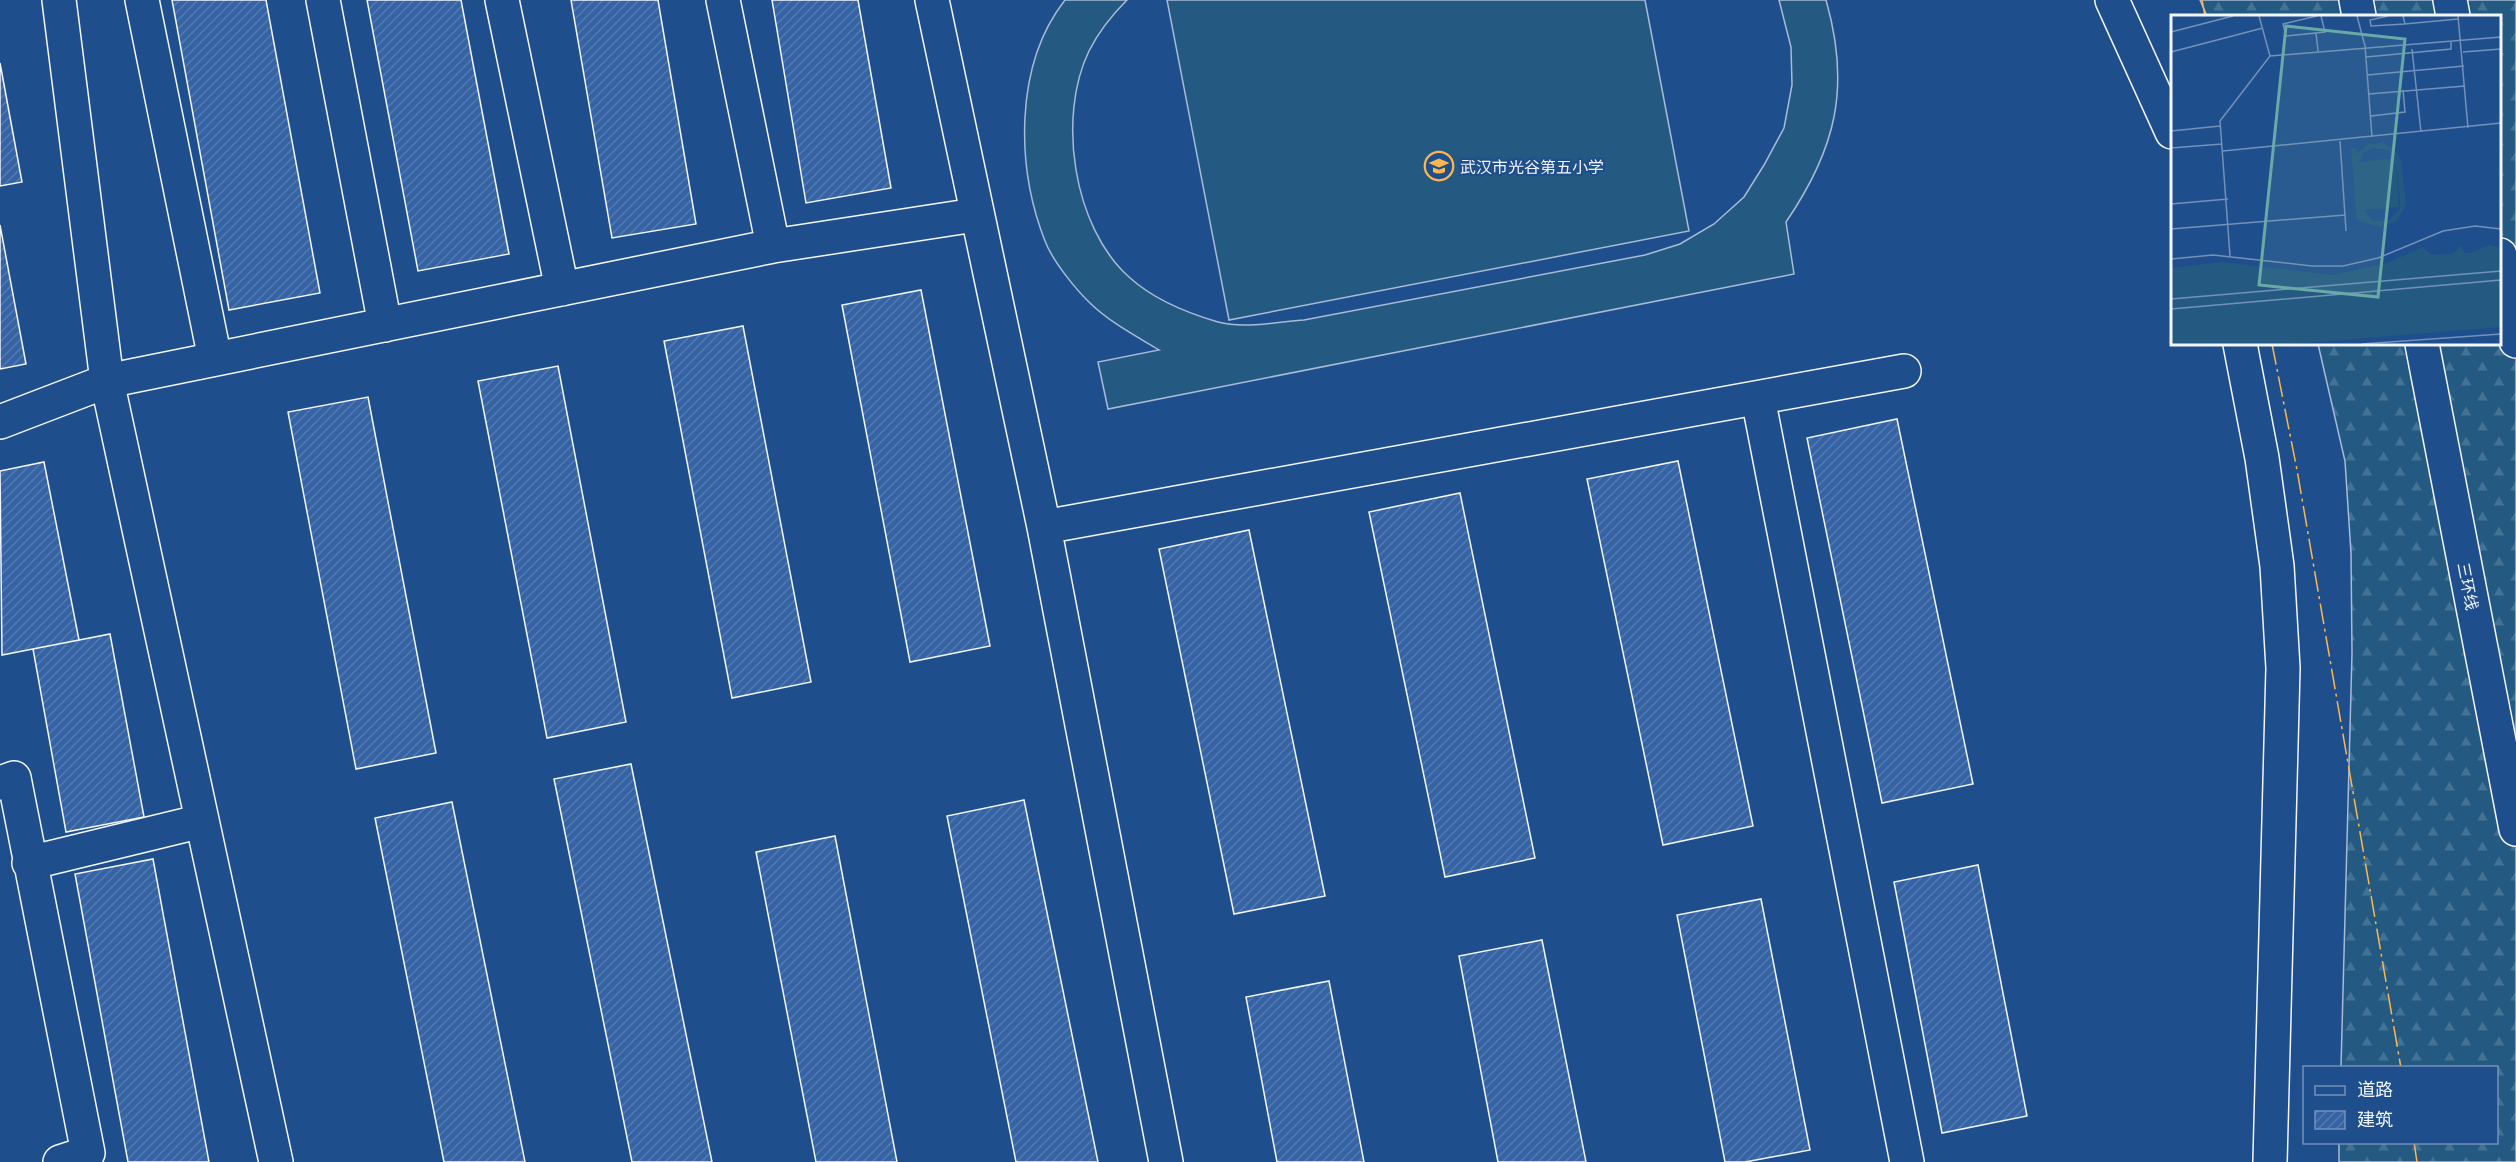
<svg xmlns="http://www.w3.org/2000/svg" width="2516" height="1162" font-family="Georgia,'Noto Sans SC',serif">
  <defs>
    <pattern id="forest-firs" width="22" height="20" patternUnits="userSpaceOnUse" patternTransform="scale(1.5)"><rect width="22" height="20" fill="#245a82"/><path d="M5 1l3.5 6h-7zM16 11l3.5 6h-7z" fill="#447295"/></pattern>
    <pattern id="building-hatch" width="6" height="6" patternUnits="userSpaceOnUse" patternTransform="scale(1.5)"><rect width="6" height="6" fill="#3563a3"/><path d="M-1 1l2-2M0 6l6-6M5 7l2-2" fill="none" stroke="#537ab1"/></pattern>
  </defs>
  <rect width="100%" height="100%" fill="#1f4e8c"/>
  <!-- forest -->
  <path fill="url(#forest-firs)" stroke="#a8bbd7" stroke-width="1.5" d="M2200,0h316v1162h-177v-19l157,-1v-74l-155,-1 11,-414 -1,-100 -6,-92 -27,-117h182v-328h-293z"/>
  <!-- garden -->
  <path fill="#245a82" stroke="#a8bbd7" stroke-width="1.5" d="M1065,0h62c-14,14 -29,33 -38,51 -32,66 -16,176 40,226 24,22 58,36 89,45 26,7 59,0 86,-2l341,-65 35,-11 34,-20 30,-27 20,-32 20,-37 8,-43 -1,-38 -12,-47h47c25,87 10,149 -40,222l8,52 -686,135 -10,-47 61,-12c-23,-14 -48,-27 -68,-46 -15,-14 -39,-44 -46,-63 -29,-74 -31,-176 20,-241z
    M1167,0h478l44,231 -460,89z"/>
  <!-- building -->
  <path fill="url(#building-hatch)" stroke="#f2f6ff" stroke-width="1.5" d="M172,0h94l54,293 -91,17z
    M367,0h94l48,254 -91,17z
    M571,0h87l38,224 -84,14z
    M772,0h86l33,188 -85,15z
    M0,63l22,119 -22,4z
    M0,225l26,139 -26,5z
    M921,290l69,356 -80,16 -68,-357z
    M743,326l68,356 -79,16 -68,-357z
    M558,366l68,356 -79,16 -69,-357z
    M368,397l68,356 -80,16 -68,-357z
    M1897,419l76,365 -91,19 -75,-365z
    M1678,461l75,365 -90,19 -76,-366z
    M44,462l35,178 -77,15 -2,-184z
    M1460,493l75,365 -90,19 -76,-365z
    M1249,530l76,366 -91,18 -75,-365z
    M110,634l34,183 -78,15 -33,-183z
    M631,764l81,398h-80l-78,-383z
    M1024,800l74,362h-82l-69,-346z
    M452,802l73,360h-81l-69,-344z
    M835,836l62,326h-81l-60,-310z
    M153,859l56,303h-81l-53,-288z
    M1978,865l49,251 -85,17 -48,-251z
    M1761,899l49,251 -65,12h-20l-48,-247z
    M1542,940l44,222h-88l-39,-206z
    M1329,981l35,181h-87l-31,-165z"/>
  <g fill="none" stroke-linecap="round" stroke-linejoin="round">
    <!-- street casing -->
    <g stroke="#f2f6ff" stroke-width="36">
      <path id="street" d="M59,0l48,381 169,781
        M142,0l73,359
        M323,0l62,325
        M502,0l60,289
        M723,0l50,246
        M932,0l112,527 122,635
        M1758,398l149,764
        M0,422l107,-41 666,-135 202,-31
        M1044,527l860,-156
        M0,783l14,-5 74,375 -28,9
        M29,863l173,-42"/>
    </g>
    <!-- secondary casing -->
    <g stroke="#f2f6ff" stroke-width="36">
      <path id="secondary" d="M2112,0l60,132
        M2240,344l22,114 15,108 6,102 -13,494"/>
    </g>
    <!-- highway casing -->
    <g stroke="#f2f6ff" stroke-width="36">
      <path id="highway" d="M2356,0l3,16
        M2450,0l3,16
        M2500,255l16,86
        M2422,344l94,485"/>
    </g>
    <!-- street -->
    <use href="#street" stroke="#1f4e8c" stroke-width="33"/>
    <!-- secondary -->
    <use href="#secondary" stroke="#1f4e8c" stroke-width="33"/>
    <!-- highway -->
    <use href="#highway" stroke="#1f4e8c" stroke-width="33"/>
    <!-- power -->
    <path stroke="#ffb74d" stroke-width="1.5" stroke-dasharray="21 4.5 3 4.5" stroke-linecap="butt" d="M2202,0l3,16
      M2272,344l25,126 104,598
      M2414,1142l3,20"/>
  </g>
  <!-- icons -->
  <defs>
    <g id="school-ring" transform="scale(1.5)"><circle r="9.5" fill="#1f4e8c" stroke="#ffb74d" stroke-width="1.5"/><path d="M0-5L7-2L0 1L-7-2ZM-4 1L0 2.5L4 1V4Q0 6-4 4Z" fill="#ffb74d"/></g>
  </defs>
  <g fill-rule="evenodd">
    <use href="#school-ring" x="1439" y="166"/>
  </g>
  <g text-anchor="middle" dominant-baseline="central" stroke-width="4.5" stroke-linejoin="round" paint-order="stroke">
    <!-- poi labels -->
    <g font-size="16" fill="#f2f6ff" stroke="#1f4e8c" text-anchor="start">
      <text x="1460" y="166">武汉市光谷第五小学</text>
    </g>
    <!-- street labels -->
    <g font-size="16" fill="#f2f6ff" stroke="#1f4e8c">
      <text transform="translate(2469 586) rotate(79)">三环线</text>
    </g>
  </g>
  <!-- overview -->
  <g transform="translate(2171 15)">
    <rect width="330" height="330" fill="#1f4e8c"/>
    <path d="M318,230l12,3v79l-208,17h-122v-76l50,-6 111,13 56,-12 34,-16 10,8 21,-1 8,-8 4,7 8,-1z" fill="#245a82"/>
    <path d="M211,128l11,5 8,12 5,44 -9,17 -17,6 -23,-7 -6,-72h5l1,6 12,-10zM202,133l15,2 7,8 -36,4 5,-10zM225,145l4,42 -1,8 -11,11h-15l-10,-11 36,-3z" fill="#245a82" fill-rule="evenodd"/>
    <path fill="none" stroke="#7391ba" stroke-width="1.5" d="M88,1l11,40M146,1l-34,8 3,12 39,-4 -4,-16M186,1l8,30 7,91M217,1l-18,4 1,6 34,-2M232,1l2,8 53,-5M287,1l10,112M0,17l62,-16M145,18l2,18M241,34l9,83M0,37l92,-24M292,37l38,-3M195,42l85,-8v-7M196,60l97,-9M198,79l96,-8M200,101l34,-4 -2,-22M0,116l49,-5M169,126l6,90M0,133l51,-4M52,136l278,-28M0,189l57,-5M0,214l174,-14M59,241l-10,-135 50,-65 231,-19M0,244l42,-4 99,11h31l35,-8 65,-27 32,-5 26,3M0,284l330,-28M0,294l330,-29M191,329l139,-10"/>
    <path fill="#6aa9a8" fill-opacity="0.15" stroke="#6aa9a8" stroke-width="3" d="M115,11l119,13 -27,258 -119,-12z"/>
    <rect width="330" height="330" fill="none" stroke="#f2f6ff" stroke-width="3"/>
  </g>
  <!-- legend -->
  <rect x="2303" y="1066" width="195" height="78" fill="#1f4e8c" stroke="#7391ba" stroke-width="1.5"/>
  <rect x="2315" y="1086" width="30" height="9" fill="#1f4e8c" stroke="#7391ba" stroke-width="1.5"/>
  <text x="2357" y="1096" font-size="18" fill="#f2f6ff">道路</text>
  <rect x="2315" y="1111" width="30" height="18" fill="url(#building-hatch)" stroke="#7391ba" stroke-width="1.5"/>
  <text x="2357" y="1126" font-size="18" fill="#f2f6ff">建筑</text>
</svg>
